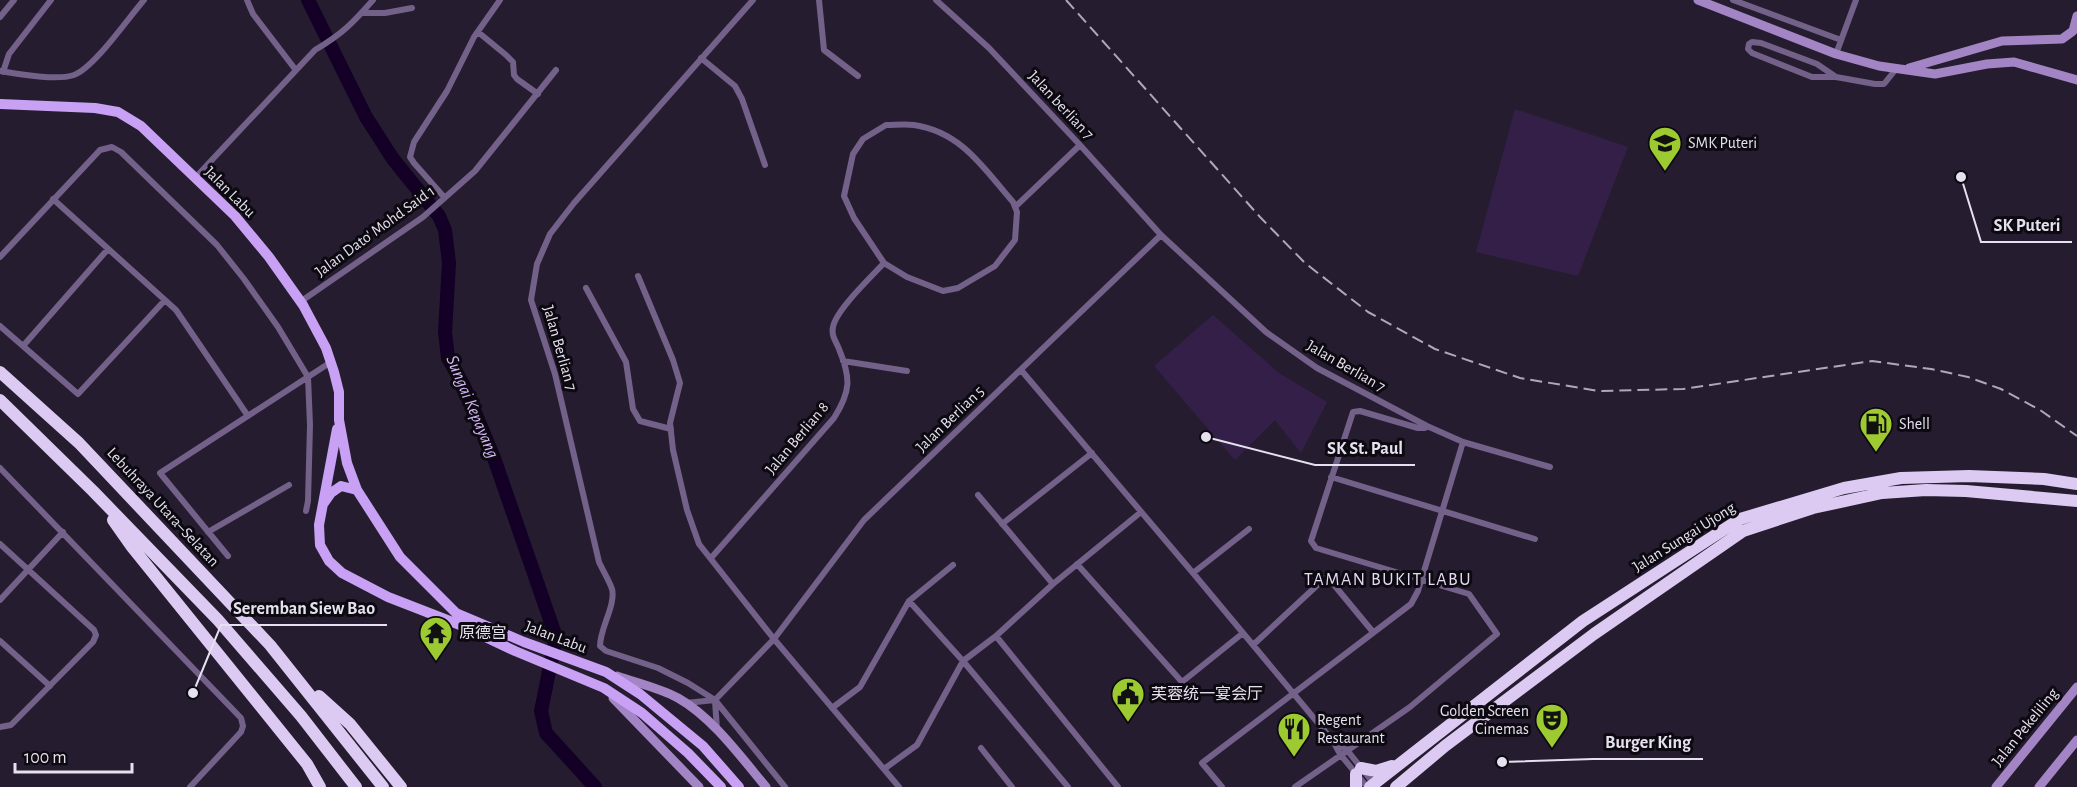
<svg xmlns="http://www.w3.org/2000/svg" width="2077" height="787" font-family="'Alegreya Sans','Noto Sans SC',sans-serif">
  <rect width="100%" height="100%" fill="#251d2f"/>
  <!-- pitch -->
  <path fill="#341f49" d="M1515,109l113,38 -50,129 -102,-24z
    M1213,315l66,58 48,29 -26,51 -26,-33 -40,40 -81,-94z"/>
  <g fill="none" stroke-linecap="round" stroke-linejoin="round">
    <!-- river -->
    <path stroke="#140026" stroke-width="14" d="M308,0l58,117 27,42 46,57 6,14 4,33 -4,69 3,26 16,28 30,72 62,179 -15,74 5,22 49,54"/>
    <!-- street -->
    <path stroke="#736189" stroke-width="6" d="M247,0l6,14 42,55
      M753,0l-179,203 -24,31 -13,30 -6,36 24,74 44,188c4,9 10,18 13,27 4,16 -12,39 -12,57l6,5 52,17 30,15 27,17 70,87
      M819,0l5,50 34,26
      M936,0l53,48 91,97 81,90 105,97 51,36 110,58 36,16 87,25
      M1733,0l108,40
      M362,13h23l27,-5
      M0,17l14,-17
      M478,32l28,23 7,7 1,13 3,4 21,15
      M1836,54l20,-54
      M701,58l34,28 7,13 23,66
      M0,71c19,3 56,10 74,4 20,-7 55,-58 70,-75
      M3,72l6,-18 42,-54
      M1836,77l-19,-13 -56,-21 -9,-1 -3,2 -1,5 4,4 60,24h24l39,7h9l12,-15
      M886,125c9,0 19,-1 28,0 48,7 70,44 99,77l4,10 -2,28 -20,26 -37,22 -15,3 -36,-14 -23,-14 -30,-45 -10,-22 9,-42 10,-15z
      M195,178l120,-128c27,-16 37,-26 58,-50
      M444,197l-30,-34 -4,-6 4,-15 33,-51 27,-54 26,-37
      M53,199l123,111 72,106
      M1015,207l65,-62
      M0,257l100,-107 12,-3 9,5 96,93 27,34 34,48 30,50 2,48 -2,76 -2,10
      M638,276l35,84 7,23 -10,40 3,27 14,60 12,34 75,95 125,148
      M586,288l40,74 7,47 7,12 31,8
      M300,302l123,-85 52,-46 81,-101
      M0,326l78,68 87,-94
      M23,346l85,-97
      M843,361l64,10
      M1021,370l172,203 140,168 7,13 27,33
      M0,468l241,250 2,8 -2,6 -51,55
      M1331,477l204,62
      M978,495l75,89
      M1002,524l90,-71
      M208,532l81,-47
      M0,544l94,86 2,5 -3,7 -82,83 -11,2
      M228,556l-68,-83 171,-111
      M711,558l123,-140c17,-27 17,-40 5,-69 -3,-8 -8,-13 -6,-22 3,-17 38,-50 51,-64
      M1077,564l105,118 61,-49
      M1193,573l56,-44
      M0,600l63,-68
      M909,601l54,60 105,126
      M996,636l122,151
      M0,641l50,45
      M1253,645l72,-67 5,2 43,52
      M715,701l2,28
      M686,703l29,-3 59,-61 90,-119 297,-285
      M832,708l28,-21 49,-86 44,-36
      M1333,741l14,9 27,34
      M981,748l31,39
      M884,769l33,-24 46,-84 33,-25 57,-52 88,-72
      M1222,787l-20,-24 209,-159 7,-13 45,-149
      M1295,787l115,-80 87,-73 -28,-40 -153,-46 -5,-7 42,-129 7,-1 58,17h7l2,-2"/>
    <!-- secondary -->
    <path stroke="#a385c5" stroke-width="9" d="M1698,0l138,54 43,12 56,8 52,-10 27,-2 63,18
      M1909,68l93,-27 60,-2 11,-8 4,-15
      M617,676c20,7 42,12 61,22 34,19 63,59 88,89
      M613,698l86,89
      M1996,787l81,-100
      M2039,787l38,-47"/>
    <!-- primary -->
    <path stroke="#c8a1f4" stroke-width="10" d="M0,104l95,4 23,4 23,14 94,90 34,41 34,48 23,43 8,24 5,20v28l8,43 10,27 43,67 56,56 68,29 82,30 34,22 63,52 36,41
      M337,429l-18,96 1,20 9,16 13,12 46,24 72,28 55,26 89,37 38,25 46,40 33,34
      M324,503l7,-10 10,-7 16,4"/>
    <!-- highway -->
    <path stroke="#dccaf2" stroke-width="12" d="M0,372l79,71 191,202 113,142
      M0,400l93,91 125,129 83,96 55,71
      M113,520l19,27 175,217 13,23
      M319,696l31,28 51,63
      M1361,768l15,3 16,-5
      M1356,787v-13
      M1370,787l213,-166 157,-102 104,-31 57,-10 68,-2 75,3 33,5
      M1396,787l49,-41 149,-112 149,-103 70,-23 69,-15 44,-3 40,1 111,10"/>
    <!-- rail -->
    <path stroke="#aea8b7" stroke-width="2" stroke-dasharray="12 6" stroke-linecap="butt" d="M1066,0l194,217 45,46 63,49 67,37 85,29 79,13 84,-2 189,-28 59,8 37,8 33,12 39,21 37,26"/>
  </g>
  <!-- icons -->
  <defs>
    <g id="school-pin" transform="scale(1.725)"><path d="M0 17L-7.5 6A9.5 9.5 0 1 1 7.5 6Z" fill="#9dca31" stroke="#0c0911"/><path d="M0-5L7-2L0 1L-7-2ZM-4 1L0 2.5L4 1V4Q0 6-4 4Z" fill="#111"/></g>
    <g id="fuel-pin" transform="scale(1.725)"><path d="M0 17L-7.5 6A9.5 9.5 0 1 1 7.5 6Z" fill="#9dca31" stroke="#0c0911"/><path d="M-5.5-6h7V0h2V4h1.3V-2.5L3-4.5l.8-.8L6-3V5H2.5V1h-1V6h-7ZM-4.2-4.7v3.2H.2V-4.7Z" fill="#111"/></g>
    <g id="temple-pin" transform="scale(1.725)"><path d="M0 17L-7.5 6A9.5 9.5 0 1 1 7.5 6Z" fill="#9dca31" stroke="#0c0911"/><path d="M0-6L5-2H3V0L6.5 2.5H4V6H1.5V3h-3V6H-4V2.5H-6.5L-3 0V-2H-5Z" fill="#111"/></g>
    <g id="civic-pin" transform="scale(1.725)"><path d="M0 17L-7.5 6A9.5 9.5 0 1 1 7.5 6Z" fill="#9dca31" stroke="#0c0911"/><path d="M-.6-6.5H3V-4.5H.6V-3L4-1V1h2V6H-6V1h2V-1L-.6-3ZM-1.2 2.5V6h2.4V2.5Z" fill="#111"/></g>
    <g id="theatre-pin" transform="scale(1.725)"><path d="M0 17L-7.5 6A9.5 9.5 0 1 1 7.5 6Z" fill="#9dca31" stroke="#0c0911"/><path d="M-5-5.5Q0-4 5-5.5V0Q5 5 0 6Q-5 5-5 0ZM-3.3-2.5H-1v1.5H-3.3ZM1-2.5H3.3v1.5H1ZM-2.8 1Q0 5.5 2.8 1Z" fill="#111"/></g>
    <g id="restaurant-pin" transform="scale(1.725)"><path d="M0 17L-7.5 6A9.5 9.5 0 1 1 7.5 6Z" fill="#9dca31" stroke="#0c0911"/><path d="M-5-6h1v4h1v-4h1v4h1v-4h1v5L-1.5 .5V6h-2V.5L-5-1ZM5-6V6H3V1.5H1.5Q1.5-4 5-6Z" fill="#111"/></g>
  </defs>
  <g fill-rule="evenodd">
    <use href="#school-pin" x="1665" y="143"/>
    <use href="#fuel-pin" x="1876" y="424"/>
    <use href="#temple-pin" x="436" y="633"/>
    <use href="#civic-pin" x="1128" y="694"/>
    <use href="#theatre-pin" x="1552" y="720"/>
    <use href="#restaurant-pin" x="1294" y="729"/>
  </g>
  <g text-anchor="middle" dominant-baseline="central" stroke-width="6" stroke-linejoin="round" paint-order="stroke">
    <!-- street labels -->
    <g font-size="16" fill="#e6e1ee" stroke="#0c0911">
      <text transform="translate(1061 105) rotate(47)">Jalan berlian 7</text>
      <text transform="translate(230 192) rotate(45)">Jalan Labu</text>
      <text transform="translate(375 231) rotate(-36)">Jalan Dato' Mohd Said 1</text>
      <text transform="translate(560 348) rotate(74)">Jalan Berlian 7</text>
      <text transform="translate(1346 366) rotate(30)">Jalan Berlian 7</text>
      <text transform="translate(950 419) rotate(-44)">Jalan Berlian 5</text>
      <text transform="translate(797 438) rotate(-50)">Jalan Berlian 8</text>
      <text transform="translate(163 507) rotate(47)">Lebuhraya Utara–Selatan</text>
      <text transform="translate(1684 537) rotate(-32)">Jalan Sungai Ujong</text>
      <text transform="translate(556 637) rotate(21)">Jalan Labu</text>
      <text transform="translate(2025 727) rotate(-51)">Jalan Pekeliling</text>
    </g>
    <!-- poi labels -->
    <g font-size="16" fill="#e6e1ee" stroke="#0c0911" text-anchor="start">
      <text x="1688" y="143">SMK Puteri</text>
      <text x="1899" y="424">Shell</text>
      <text x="459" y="633">原德宫</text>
      <text x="1151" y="694">芙蓉统一宴会厅</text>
      <text x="1529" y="711" text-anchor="end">Golden Screen<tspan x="1529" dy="18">Cinemas</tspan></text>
      <text x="1317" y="720">Regent<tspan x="1317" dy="18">Restaurant</tspan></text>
    </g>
    <!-- water labels -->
    <g font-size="18" font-style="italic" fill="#d2b6f4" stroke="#0c0911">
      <text transform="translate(472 407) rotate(67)">Sungai Kepayang</text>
    </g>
    <!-- neighbourhood labels -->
    <g font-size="18" letter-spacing="1.5" fill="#e5daf3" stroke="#0c0911">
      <text x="1388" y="580">TAMAN BUKIT LABU</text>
    </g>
  </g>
  <!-- callouts -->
  <path fill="none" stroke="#e6e1ee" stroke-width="2" d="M1961 177L1981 242H2072M1206 437L1315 465H1415M193 693L221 625H387M1502 762L1593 759H1703"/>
  <g fill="#e6e1ee" stroke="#0c0911" stroke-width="2">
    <circle cx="1961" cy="177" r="6"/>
    <circle cx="1206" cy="437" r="6"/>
    <circle cx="193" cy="693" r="6"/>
    <circle cx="1502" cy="762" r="6"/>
  </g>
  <g font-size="18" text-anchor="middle" font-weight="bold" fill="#e6e1ee" stroke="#0c0911" stroke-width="6" stroke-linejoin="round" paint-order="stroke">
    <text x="2027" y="231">SK Puteri</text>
    <text x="1365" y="454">SK St. Paul</text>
    <text x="304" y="614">Seremban Siew Bao</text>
    <text x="1648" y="748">Burger King</text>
  </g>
  <!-- scale -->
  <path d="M15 763v9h117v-9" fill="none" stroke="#e6e1ee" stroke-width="3"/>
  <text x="24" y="763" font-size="18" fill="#e6e1ee" stroke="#0c0911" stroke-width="4.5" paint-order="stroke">100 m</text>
</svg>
